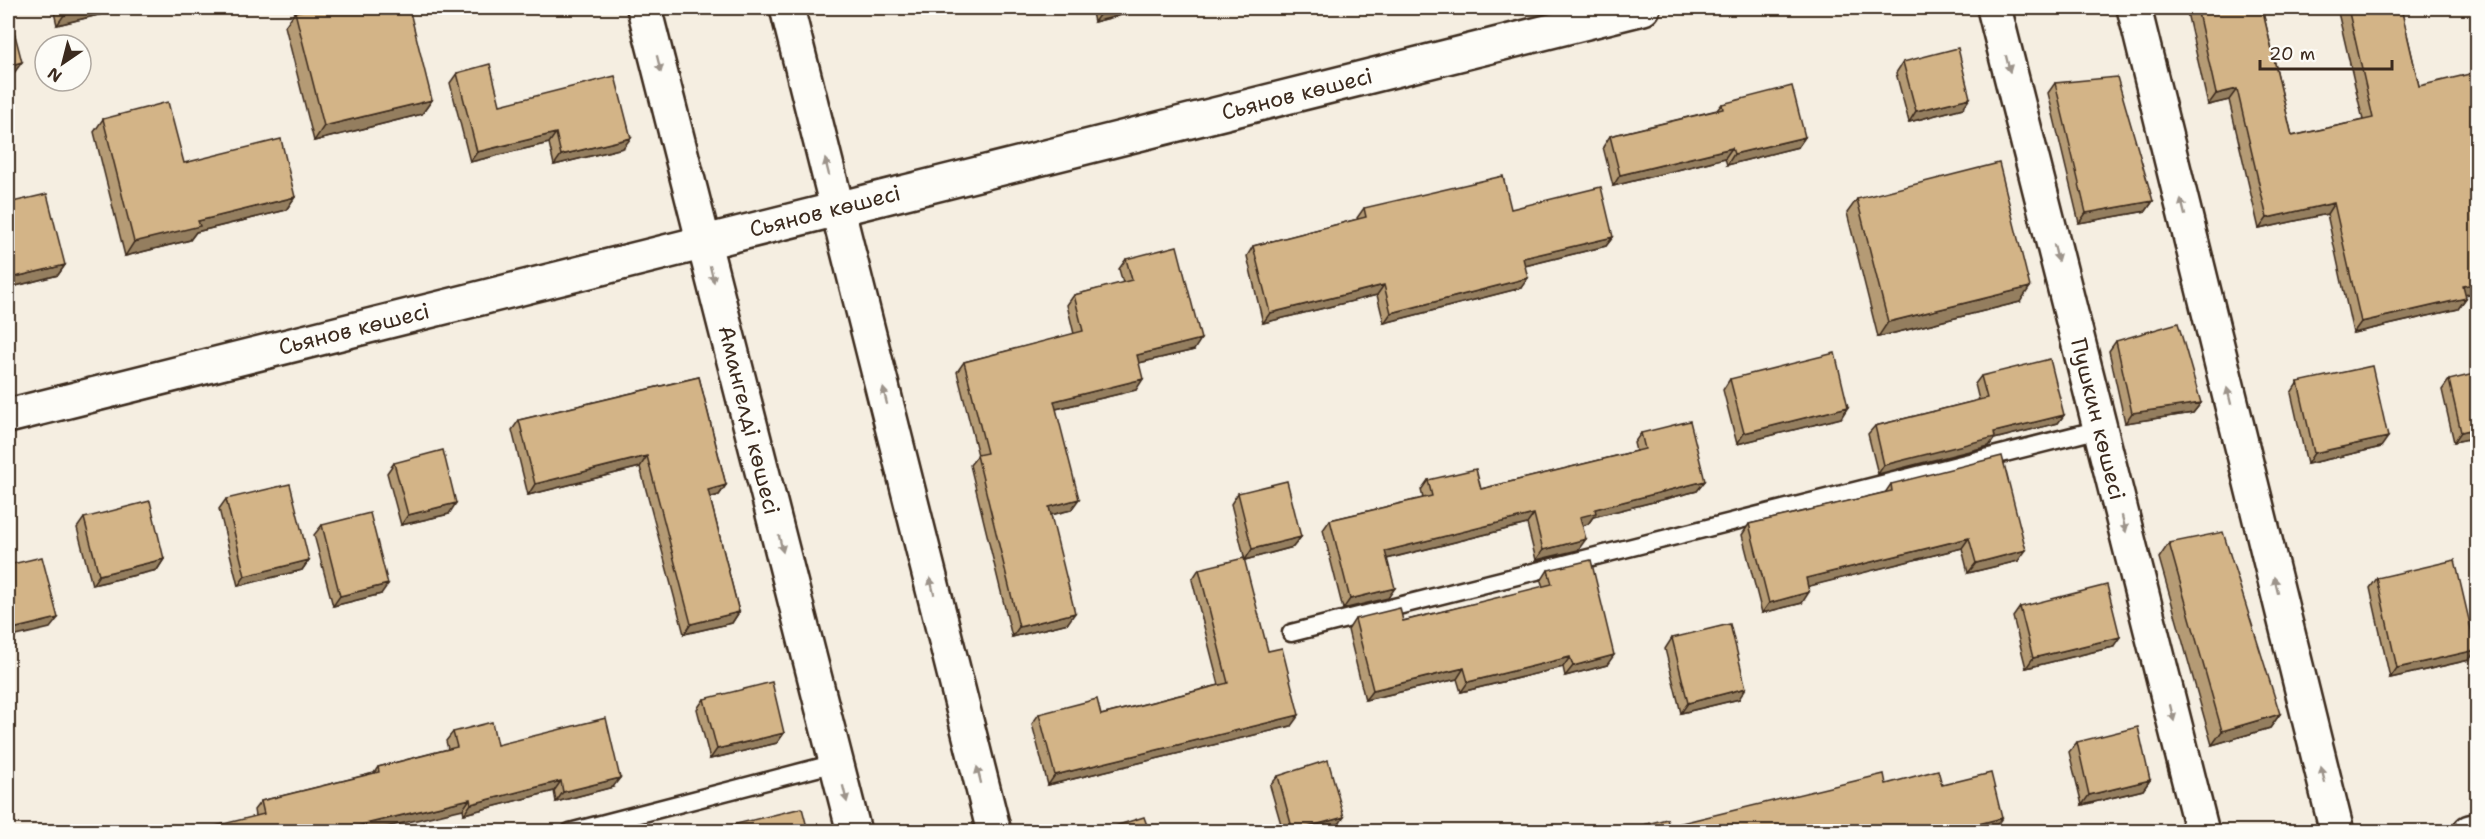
<svg xmlns="http://www.w3.org/2000/svg" width="2485" height="839" font-family="'Shantell Sans',sans-serif">
  <rect width="100%" height="100%" fill="#f5eee1"/>
  <filter id="ink" filterUnits="userSpaceOnUse"><feTurbulence type="fractalNoise" baseFrequency=".0167" numOctaves="2"/><feDisplacementMap in="SourceGraphic" scale="12" xChannelSelector="R" yChannelSelector="G"/><feConvolveMatrix kernelMatrix="1 2 1 2 8 2 1 2 1" color-interpolation-filters="sRGB"/></filter>
  <g filter="url(#ink)">
    <g fill="none" stroke-linecap="round" stroke-linejoin="round">
      <!-- service casing -->
      <g stroke="#3b2a1e" stroke-width="21">
        <path id="service" d="M1291,633l809,-204
          M570,832l266,-69"/>
      </g>
      <!-- minor casing -->
      <g stroke="#3b2a1e" stroke-width="38">
        <path id="minor" d="M644,8l210,824
          M787,8l207,824
          M1994,8l208,824
          M2134,8l203,824
          M8,416l1635,-408"/>
      </g>
      <!-- secondary casing -->
      <g stroke="#3b2a1e" stroke-width="38">
        <path id="secondary" d="M2470,832l8,-2"/>
      </g>
      <!-- service -->
      <use href="#service" stroke="#fdfcf7" stroke-width="16"/>
      <!-- minor -->
      <use href="#minor" stroke="#fdfcf7" stroke-width="33"/>
      <!-- secondary -->
      <use href="#secondary" stroke="#fdfcf7" stroke-width="33"/>
    </g>
    <!-- wall -->
    <path fill="#b59b74" stroke="#3b2a1e" stroke-width="1.5" d="M53,8h53l-4,6 -45,11z
      M1091,8h52l-2,2 -47,12z
      M2186,8h76l30,128 71,-16 -26,-112h64l18,78 59,206 -13,3 1,3 -8,11 -105,24 -26,-119 -68,15 -30,-129 -21,5z
      M295,12l137,88 -10,14 -108,27 -29,-115z
      M1903,62l60,46 -54,14 -13,-49z
      M457,73l43,32 123,43 -69,17 -5,-22 -79,19 -20,-79z
      M2055,83l98,118 -7,10 -67,12 -31,-130z
      M1722,104l83,33 -7,10 -71,18 -2,-7 -112,28 -10,-39 7,-11 107,-26z
      M103,119l81,44 111,34 -9,13 -90,22 -6,8 -65,16 -31,-124z
      M1857,199l163,103 -142,35 -31,-124z
      M8,203l57,62 -7,10 -50,13z
      M1364,208l147,1 102,28 -7,9 -81,20 -4,22 -137,35 -7,-28 -114,28 -16,-67 6,-10 105,-27 -1,-1z
      M1126,259l68,91 -55,13 -3,27 -80,19 15,101 -20,5 17,108 -56,14 -42,-172 8,-10 -21,-83 7,-10 110,-28 -7,-29 7,-10 49,-12 -4,-14z
      M2116,341l85,62 -8,10 -68,10 -16,-72z
      M1981,376l83,39 -6,8 -64,16 -5,7 -111,28 -10,-40 7,-8 104,-26 -4,-16z
      M699,377l27,108 -7,10 -9,3 29,114 -7,11 -48,11 -44,-167 -112,28 -16,-65 7,-10z
      M1730,379l111,39 -104,26 -14,-54z
      M2449,380l29,57 -24,5 -12,-52z
      M2298,382l83,65 -74,17 -16,-71z
      M1641,433l64,48 -8,10 -104,26 -5,7 -6,1 -4,25 -42,10 -9,-36 -140,35 1,39 -45,11 -20,-79 7,-10 93,-22 -2,-8 7,-10 53,9 155,-38 -2,-8z
      M394,463l55,51 -48,11 -14,-52z
      M1891,484l127,77 -50,12 -6,-25 -154,38 -6,17 -40,10 -20,-78 7,-11 136,-31z
      M1238,493l63,44 -8,10 -48,13 -14,-56z
      M226,499l83,61 -7,10 -64,16 -19,-77z
      M84,518l80,41 -7,11 -65,15 -15,-57z
      M322,525l59,69 -48,12 -19,-71z
      M2169,543l111,171 -10,14 -58,17 -53,-187z
      M1199,569l69,82 23,75 -243,59 -16,-61 7,-10 62,1 118,-30 -27,-105z
      M1548,570l59,95 -42,11 -2,-9 -102,25 -4,-13 -92,21 -17,-70 7,-11 48,2 140,-34 -2,-6z
      M2377,578l99,72 -7,10 -79,18 -20,-90z
      M2020,607l93,40 -87,21 -13,-51z
      M1672,638l67,61 -58,14 -16,-64z
      M704,699l80,34 -7,10 -67,16 -13,-50z
      M453,732l44,13 116,42 -57,15 -2,-11 -90,23 -1,-5 -208,7 -1,-6 7,-9 113,-28 4,-6 70,-18 -2,-8z
      M2077,742l73,38 -7,10 -61,15 -13,-53z
      M1278,776l59,51 -15,4h-39l-13,-45z"/>
    <!-- shaded-wall -->
    <path fill="#947e5e" stroke="#3b2a1e" stroke-width="1.5" d="M94,8h12l-4,6 -45,11 7,-10z
      M1118,8h25l-2,2 -47,12 8,-11z
      M22,62l-8,11 -6,2v-9z
      M2237,89l-8,11 -21,5 8,-11z
      M1970,98l-7,10 -54,14 7,-11z
      M432,100l-10,14 -108,27 10,-15z
      M556,133l-7,10 -79,19 7,-10z
      M1805,137l-7,10 -71,18 7,-11z
      M631,138l-8,10 -69,17 7,-10z
      M1732,148l-7,10 -112,28 7,-11z
      M295,197l-9,13 -90,22 -6,8 -65,16 9,-14 64,-21z
      M2153,201l-7,10 -67,12 7,-10z
      M2334,203l-7,11 -68,15 8,-11z
      M1613,237l-7,9 -90,22 7,-10z
      M65,265l-7,10 -50,13 7,-11z
      M13,268l-5,7v-6z
      M1528,278l-7,10 -137,35 7,-10z
      M2478,283v9l-23,5 8,-11z
      M1384,285l-7,10 -114,28 7,-10z
      M2030,287l-10,15 -142,35 10,-15z
      M2466,298l-8,11 -105,24 8,-11z
      M1201,339l-7,11 -64,15 7,-10z
      M1143,379l-7,11 -89,21 7,-10z
      M2201,403l-8,10 -68,10 7,-10z
      M1848,407l-7,11 -104,26 7,-11z
      M2064,415l-6,8 -64,16 -5,7 -111,28 6,-9 110,-33z
      M2478,428v9l-24,5 7,-10z
      M2388,437l-7,10 -74,17 7,-11z
      M647,456l-7,11 -112,28 7,-11z
      M1705,481l-8,10 -104,26 -5,7 -15,4 7,-11 15,-8z
      M726,485l-7,10 -18,5 7,-10z
      M1079,499l-8,11 -29,7 7,-10z
      M456,503l-7,11 -48,11 7,-10z
      M1534,514l-7,10 -149,37 7,-10z
      M1301,537l-8,10 -48,13 7,-11z
      M1969,538l-7,10 -164,41 8,-11z
      M1586,539l-8,11 -42,10 7,-10z
      M2026,550l-8,11 -50,12 8,-10z
      M164,559l-7,11 -65,15 7,-10z
      M309,560l-7,10 -64,16 7,-10z
      M388,584l-7,10 -48,12 7,-10z
      M1395,588l-7,10 -45,11 7,-10z
      M1809,592l-7,11 -40,10 7,-10z
      M739,612l-7,11 -48,11 7,-10z
      M1075,613l-7,10 -56,14 7,-10z
      M58,618l-8,10 -42,10v-8z
      M2120,637l-7,10 -87,21 7,-10z
      M2476,650l-7,10 -79,18 7,-10z
      M1614,655l-7,10 -42,11 8,-10z
      M1570,657l-7,10 -102,25 7,-10z
      M1464,668l-7,11 -92,21 8,-10z
      M1746,688l-7,11 -58,14 7,-10z
      M2280,714l-10,14 -58,17 10,-14z
      M1299,715l-8,11 -243,59 7,-10z
      M784,733l-7,10 -67,16 7,-10z
      M620,778l-7,9 -57,15 7,-10z
      M2150,780l-7,10 -61,15 7,-10z
      M561,781l-7,10 -90,23 7,-10z
      M470,799l-7,10 -93,22h-34z
      M1344,817l-7,10 -15,4h-29z
      M2002,818l-8,11 -10,2h-33z"/>
    <!-- building -->
    <path fill="#d3b487" stroke="#3b2a1e" stroke-width="1.5" d="M8,8l14,54 -14,4z
      M62,8h32l-30,7z
      M313,8h96l23,92 -108,26 -29,-114z
      M1101,8h17l-16,3z
      M2197,8h65l30,128 81,-18 -25,-110h53l18,78 59,-14v211l-15,3 3,12 -105,24 -27,-119 -67,15 -30,-129 -21,5z
      M1958,48l12,50 -54,13 -13,-49z
      M490,64l10,41 115,-29 16,62 -70,17 -5,-22 -79,19 -20,-79z
      M2117,77l36,124 -67,12 -31,-130z
      M1792,86l13,51 -71,17 -2,-6 -112,27 -10,-39 113,-27 -1,-5z
      M168,102l16,61 97,-24 14,58 -97,24 2,5 -66,16 -31,-123z
      M1999,163l31,124 -142,35 -31,-123z
      M1503,176l8,33 90,-22 12,50 -90,21 5,20 -137,35 -7,-28 -114,28 -17,-67 113,-29 -2,-9z
      M47,194l18,71 -50,12 -2,-9 -5,1v-66z
      M1177,246l24,93 -64,16 6,24 -89,22 25,98 -30,8 26,106 -56,14 -42,-172 10,-2 -23,-91 119,-31 -9,-36 58,-15 -6,-21z
      M2178,323l23,80 -69,10 -16,-72z
      M1835,353l13,54 -104,26 -14,-54z
      M2050,359l14,56 -70,17 1,5 -111,28 -9,-39 112,-28 -6,-22z
      M2372,366l16,71 -74,16 -16,-71z
      M2478,373v55l-17,4 -12,-52z
      M699,377l27,108 -18,5 31,122 -48,12 -44,-168 -112,28 -16,-64z
      M1690,421l15,60 -110,28 1,4 -16,4 6,22 -43,11 -9,-36 -149,37 10,37 -45,11 -20,-79 102,-24 -4,-16 48,-11 5,20 164,-40 -4,-16z
      M443,450l13,53 -48,12 -14,-52z
      M2002,456l24,94 -50,13 -7,-25 -163,40 3,14 -40,11 -20,-79 143,-33 -1,-7z
      M1287,481l14,56 -49,12 -14,-56z
      M290,484l19,76 -64,16 -19,-77z
      M150,501l14,58 -65,16 -15,-57z
      M370,513l18,71 -48,12 -18,-71z
      M2223,532l57,182 -58,17 -53,-188z
      M42,557l16,61 -50,12v-65z
      M1244,558l24,93 14,-3 17,67 -244,60 -16,-61 58,-15 4,16 127,-32 -29,-114z
      M1591,560l23,95 -41,11 -3,-9 -102,25 -4,-14 -91,22 -18,-71 45,-11 3,13 149,-37 -4,-14z
      M2455,560l21,90 -79,18 -20,-90z
      M2107,585l13,52 -87,21 -13,-51z
      M1730,624l16,64 -58,15 -16,-65z
      M772,682l12,51 -67,16 -13,-50z
      M606,718l14,60 -57,14 -2,-11 -90,23 -1,-5 -134,32h-141l69,-17 -3,-13 118,-29 -1,-5 79,-20 -4,-15 39,-10 5,23z
      M2138,727l12,53 -61,15 -12,-53z
      M1328,760l16,57 -51,14 -15,-55z
      M1938,770l4,15 49,-12 11,45 -51,13h-328v-1l44,-11 2,7 215,-52 2,10z
      M802,808l6,23h-87l-1,-3z
      M1144,817l5,14h-50z"/>
    <!-- one-way arrows -->
    <defs><path id="oneway-solid" d="M-6-.8H1V-3.2L6.5 0L1 3.2V.8H-6Z" transform="scale(1.5)"/></defs>
    <g fill="#9c938a">
      <use href="#oneway-solid" transform="translate(659 64) rotate(76)"/>
      <use href="#oneway-solid" transform="translate(2008 64) rotate(76)"/>
      <use href="#oneway-solid" transform="translate(827 167) rotate(-104)"/>
      <use href="#oneway-solid" transform="translate(2183 207) rotate(-104)"/>
      <use href="#oneway-solid" transform="translate(2056 253) rotate(76)"/>
      <use href="#oneway-solid" transform="translate(712 274) rotate(76)"/>
      <use href="#oneway-solid" transform="translate(885 396) rotate(-104)"/>
      <use href="#oneway-solid" transform="translate(2229 396) rotate(-104)"/>
      <use href="#oneway-solid" transform="translate(2124 524) rotate(76)"/>
      <use href="#oneway-solid" transform="translate(781 544) rotate(76)"/>
      <use href="#oneway-solid" transform="translate(2276 585) rotate(-104)"/>
      <use href="#oneway-solid" transform="translate(932 586) rotate(-104)"/>
      <use href="#oneway-solid" transform="translate(2172 713) rotate(76)"/>
      <use href="#oneway-solid" transform="translate(979 775) rotate(-104)"/>
      <use href="#oneway-solid" transform="translate(2323 775) rotate(-104)"/>
      <use href="#oneway-solid" transform="translate(845 794) rotate(76)"/>
    </g>
  </g>
  <g text-anchor="middle" dominant-baseline="central" stroke-width="6" stroke-linejoin="round" paint-order="stroke">
    <!-- street labels -->
    <g font-size="22" fill="#3b2a1e" stroke="#fdfcf7">
      <text transform="translate(1297 94) rotate(-14)">Сьянов көшесі</text>
      <text transform="translate(825 211) rotate(-14)">Сьянов көшесі</text>
      <text transform="translate(354 329) rotate(-14)">Сьянов көшесі</text>
      <text transform="translate(2098 419) rotate(76)">Пушкин көшесі</text>
      <text transform="translate(749 420) rotate(76)">Амангелді көшесі</text>
    </g>
  </g>
  <!-- margin -->
  <rect width="2485" height="839" fill="none" stroke="#fdfcf7" stroke-width="30"/>
  <rect x="15" y="15" width="2455" height="809" fill="none" stroke="#3b2a1e" stroke-width="2" filter="url(#ink)"/>
  <!-- north arrow -->
  <g transform="translate(63 63) rotate(215)"><circle r="28" fill="#fdfcf7" stroke="#afa8a0" stroke-width="1.5"/>
  <path d="M0-4.5L10 22L0 15L-10 22Z" fill="#3b2a1e"/>
  <text y="-9" font-size="16" font-weight="bold" text-anchor="middle" fill="#3b2a1e">N</text>
  </g>
  <!-- scale -->
  <path d="M2260 60v9h132v-9" fill="none" stroke="#3b2a1e" stroke-width="3"/>
  <text x="2269" y="60" font-size="18" fill="#3b2a1e" stroke="#fdfcf7" stroke-width="4.5" paint-order="stroke">20 m</text>
</svg>
